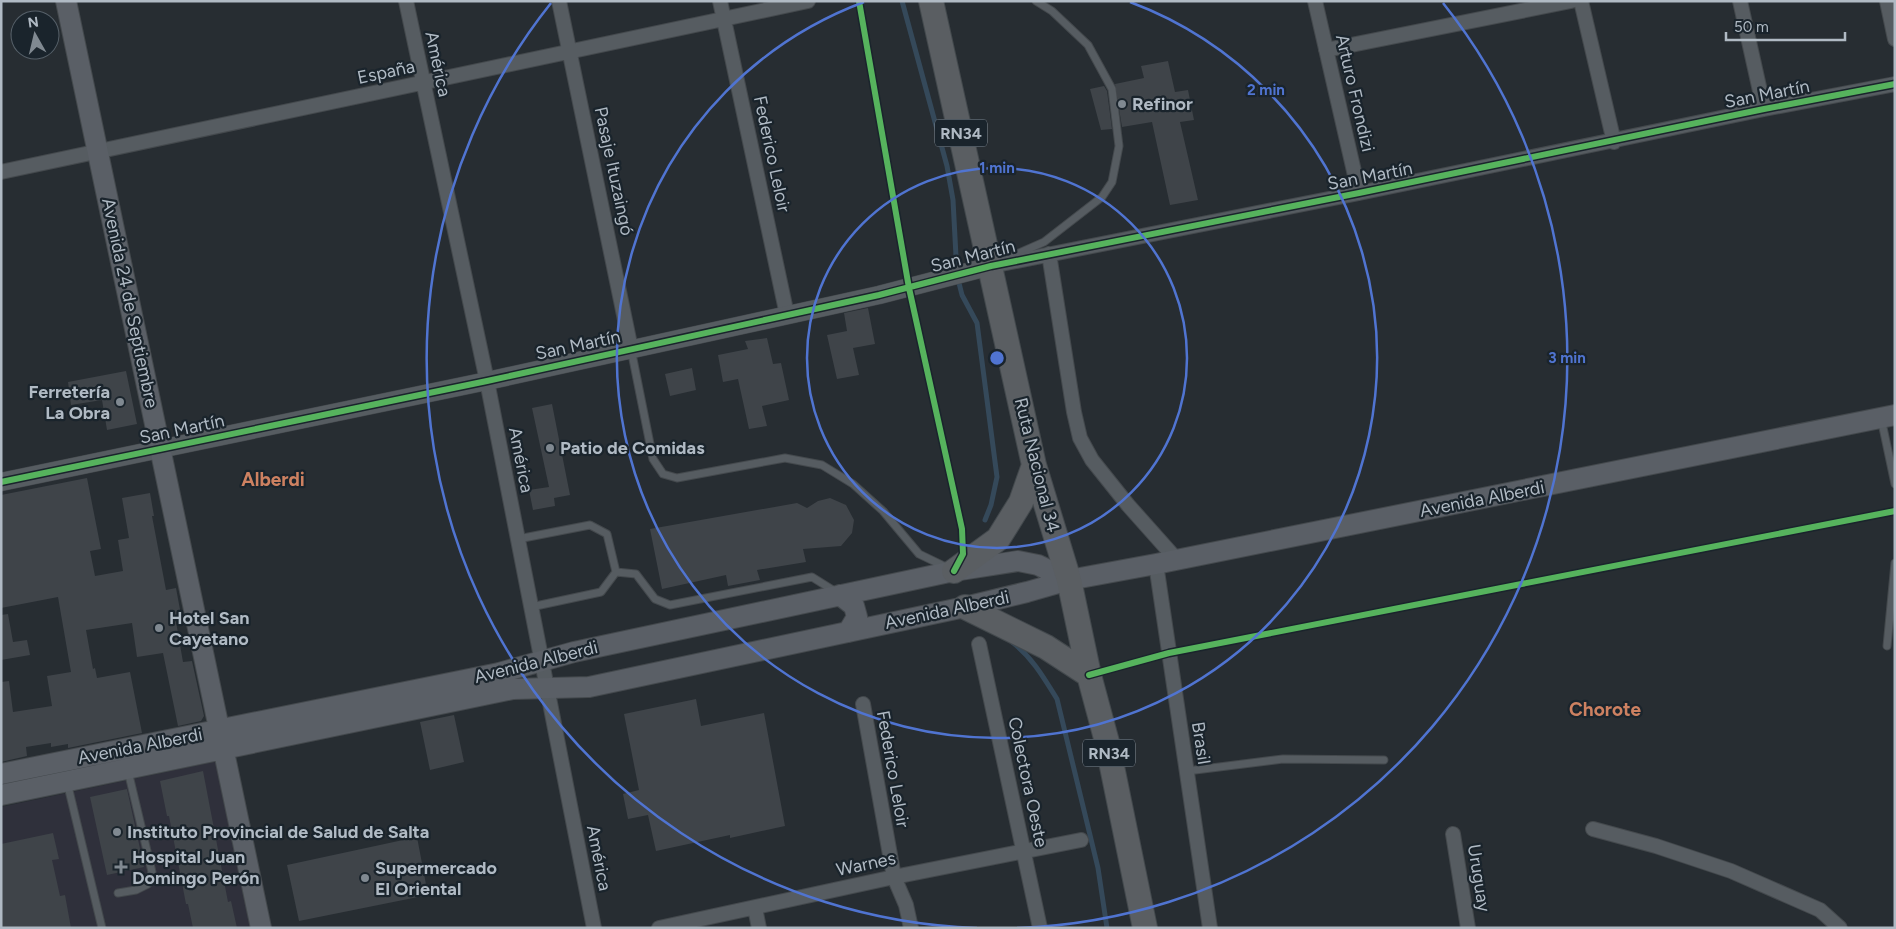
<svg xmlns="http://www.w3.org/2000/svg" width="1896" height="929" font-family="Figtree,sans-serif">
  <rect width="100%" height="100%" fill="#272d32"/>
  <!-- medical -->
  <path fill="#2f303b" d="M218,761l36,167h-253v-121z"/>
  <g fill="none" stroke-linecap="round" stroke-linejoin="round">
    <!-- stream -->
    <path stroke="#35495a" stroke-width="5" d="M902,1l45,165 6,34 4,75 5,20 15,28 20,154 -6,28 -6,15
      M1012,642c20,15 32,36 45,57l41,169 9,60"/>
  </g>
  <!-- building -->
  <path fill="#3f4449" d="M1168,61l7,31 13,-2 6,30 -14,2 18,78 -28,5 -18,-83 -30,5 -7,-43 29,-6 -3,-12z
    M1104,86l3,5 5,38 -11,1 -11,-41z
    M868,308l7,36 -22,4 6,27 -22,4 -10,-44 20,-4 -3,-18z
    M767,338l6,26 8,-1 8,37 -27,6 5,20 -18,3 -11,-50 -15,3 -5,-27 30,-6 -3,-8z
    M692,368l4,22 -26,6 -5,-22z
    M126,371l11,53 -30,6 -5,-30 -31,5 -3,-23z
    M552,404l18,91 -16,3 1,8 -22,4 -4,-20 20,-3 -17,-79z
    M87,478l14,71 -11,2 5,25 28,-5 -5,-31 11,-2 -7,-40 28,-5 4,23h-2l14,74 10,-2 5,27 -6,1 8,46 9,-1 12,55 -3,5 -23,5 -15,-73 -26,4 -5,-34 -46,7 7,39 2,-1 2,10 33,-6 12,61 -74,15v-4l-17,3v-4l-25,4 1,9 -26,6v-80l8,-1 4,31 39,-6 -5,-30 24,-4 -13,-75 -57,11v-113z
    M830,498l16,7 8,15 -2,13 -11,13 -38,3 3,13 -49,8 3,10 -32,6 -2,-11 -64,14 -12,-60 147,-26 10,5 11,-7z
    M8,614l5,28 14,-2 3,15 -29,5v-45z
    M696,699l5,27 63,-13 21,113 -55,12v-3l-74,16 -8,-36 -20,4 -5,-25 16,-4 -15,-76z
    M454,715l10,47 -34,8 -10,-48z
    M203,771l25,131 3,-1 6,27h-44l-5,-24h-2l-17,-88h-2l-7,-35z
    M127,789l17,78 -37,8 -17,-78z
    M53,833l6,26 -7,1 8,36 5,-1 6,33h-70v-84z
    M417,837l11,58 -129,26 -12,-56z"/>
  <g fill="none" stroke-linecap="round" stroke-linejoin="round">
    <!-- service casing -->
    <g stroke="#44494d" stroke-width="9">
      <path id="service" d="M1010,257l34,-15 58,-45 10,-15 7,-36 -7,-57 -24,-44 -36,-34 -16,-10
        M631,349l22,110 10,15 14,4 108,-20 37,7 31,19 30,27 36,43 29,14
        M1881,418l14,66
        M518,539l72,-14 17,9 9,38 20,2 19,25 15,6 142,-28 24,15
        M531,607l70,-15 15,-20
        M1887,646l8,-83
        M1187,771l96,-12 101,1
        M67,782l35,146
        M118,893l18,-3 12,-6 4,-12 -24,-101"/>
    </g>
    <!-- minor casing -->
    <g stroke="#44494d" stroke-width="16">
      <path id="minor" d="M406,1l81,380 107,547
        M559,1l72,348
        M720,1l67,314
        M1315,1l44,192
        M1581,1l33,141
        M1740,1l24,108
        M1887,1l8,38
        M1326,50l245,-49
        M1,172l807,-171
        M1049,254l25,158 6,26 12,22 36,45 49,55
        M991,266l368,-73 405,-84 131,-25
        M1156,564l54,364
        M979,644l61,284
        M863,704l31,173 12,28 5,23
        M1593,829l63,17 75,25 89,39 20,18
        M1453,834l15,94
        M755,908l4,20
        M659,928l235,-51 187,-37"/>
    </g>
    <!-- tertiary casing -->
    <g stroke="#44494d" stroke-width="19">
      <path id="tertiary" d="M1,482l486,-101 392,-86 112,-29"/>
    </g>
    <!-- secondary casing -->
    <g stroke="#44494d" stroke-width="22">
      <path id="secondary" d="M66,1l195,927
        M840,595l14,11 3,11 -9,15
        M1,774l498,-101 75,-21 380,-81 64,-10 20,4 31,15
        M1,795l512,-106 76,-2 376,-80 62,-15 42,-12 87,-16 739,-149"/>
    </g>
    <!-- trunk casing -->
    <g stroke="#43494d" stroke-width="26">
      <path id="trunk" d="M931,1l103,464 35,115 20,95 18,67 38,186
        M954,571l44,-32 23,-37 13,-37
        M965,607l81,40 43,28"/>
    </g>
    <!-- service -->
    <use href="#service" stroke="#565c61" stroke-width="7"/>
    <!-- minor -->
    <use href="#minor" stroke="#565c61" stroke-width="14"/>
    <!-- tertiary -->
    <use href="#tertiary" stroke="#565c61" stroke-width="18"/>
    <!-- secondary -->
    <use href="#secondary" stroke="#5a5f66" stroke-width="20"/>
    <!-- trunk -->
    <use href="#trunk" stroke="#5a5e62" stroke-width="24"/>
    <!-- cycleway casing -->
    <g stroke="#1a242c" stroke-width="9">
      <path id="cycleway" d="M859,1l50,287 53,241 1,25 -9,17
        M1,482l486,-101 392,-86 112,-29 368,-73 405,-84 131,-25
        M1089,675l80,-22 726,-142"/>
    </g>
    <!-- cycleway -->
    <use href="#cycleway" stroke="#56b35d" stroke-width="6"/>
  </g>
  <!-- distance rings -->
  <g fill="none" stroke="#5074d1" stroke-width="2.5">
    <circle cx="997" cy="358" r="190"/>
    <path d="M1130 2A380 380 0 1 1 864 2"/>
    <path d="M977 928A570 570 0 0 1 551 3M1443 3A570 570 0 0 1 1017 928"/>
  </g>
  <!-- markers -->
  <g fill="#808991" stroke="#1a242c" stroke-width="2">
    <circle cx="1122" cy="104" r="5"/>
    <circle cx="120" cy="402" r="5"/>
    <circle cx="550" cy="448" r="5"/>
    <circle cx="159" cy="628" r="5"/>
    <circle cx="117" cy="832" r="5"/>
    <path d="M118.5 859.5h5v5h5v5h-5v5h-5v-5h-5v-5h5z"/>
    <circle cx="365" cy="878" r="5"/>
  </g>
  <g text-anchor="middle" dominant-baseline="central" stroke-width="4.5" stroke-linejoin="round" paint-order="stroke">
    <!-- shield labels -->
    <g fill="#1a242c" stroke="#838d96" stroke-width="1">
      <rect x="935" y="119.5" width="52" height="27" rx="4"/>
      <rect x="1083" y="739.5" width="52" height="27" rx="4"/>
    </g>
    <g font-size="16" font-weight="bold" fill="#b0bac4">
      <text x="961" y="133">RN34</text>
      <text x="1109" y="753">RN34</text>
    </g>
    <!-- street labels -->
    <g font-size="18" fill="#b0bac4" stroke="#1a242c">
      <text transform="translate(438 64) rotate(78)">América</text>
      <text transform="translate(386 72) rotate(-12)">España</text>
      <text transform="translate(1355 93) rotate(77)">Arturo Frondizi</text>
      <text transform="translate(1767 94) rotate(-11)">San Martín</text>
      <text transform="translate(772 154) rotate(78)">Federico Leloir</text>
      <text transform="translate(614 171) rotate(78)">Pasaje Ituzaingó</text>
      <text transform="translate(1370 176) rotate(-11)">San Martín</text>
      <text transform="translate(973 256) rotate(-14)">San Martín</text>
      <text transform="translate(130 303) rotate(78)">Avenida 24 de Septiembre</text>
      <text transform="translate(578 345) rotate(-12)">San Martín</text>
      <text transform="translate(182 429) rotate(-12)">San Martín</text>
      <text transform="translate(521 460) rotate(79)">América</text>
      <text transform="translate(1037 465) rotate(76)">Ruta Nacional 34</text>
      <text transform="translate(1482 499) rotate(-11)">Avenida Alberdi</text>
      <text transform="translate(947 610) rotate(-12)">Avenida Alberdi</text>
      <text transform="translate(536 662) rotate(-14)">Avenida Alberdi</text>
      <text transform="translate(1201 743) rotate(81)">Brasil</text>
      <text transform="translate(140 746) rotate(-11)">Avenida Alberdi</text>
      <text transform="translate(893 769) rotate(80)">Federico Leloir</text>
      <text transform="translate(1028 782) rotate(78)">Colectora Oeste</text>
      <text transform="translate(599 858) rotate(79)">América</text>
      <text transform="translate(866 864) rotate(-12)">Warnes</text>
      <text transform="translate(1479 878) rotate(81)">Uruguay</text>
    </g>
    <!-- poi labels -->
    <g font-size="18" font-weight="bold" fill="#b0bac4" stroke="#1a242c" text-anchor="start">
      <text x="1132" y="104">Refinor</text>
      <text x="110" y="392" text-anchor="end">Ferretería<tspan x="110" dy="21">La Obra</tspan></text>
      <text x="560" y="448">Patio de Comidas</text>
      <text x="169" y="618">Hotel San<tspan x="169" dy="21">Cayetano</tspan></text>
      <text x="127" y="832">Instituto Provincial de Salud de Salta</text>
      <text x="132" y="857">Hospital Juan<tspan x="132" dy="21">Domingo Perón</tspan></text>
      <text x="375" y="868">Supermercado<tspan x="375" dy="21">El Oriental</tspan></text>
    </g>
    <!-- neighbourhood labels -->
    <g font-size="19" font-weight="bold" fill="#cd8161" stroke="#1a242c">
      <text x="273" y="479">Alberdi</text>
      <text x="1605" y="709">Chorote</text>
    </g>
  </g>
  <circle cx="997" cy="358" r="8" fill="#5074d1" stroke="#1a242c" stroke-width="2.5"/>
  <g font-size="15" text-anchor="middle" font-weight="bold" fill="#5074d1" stroke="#1a242c" stroke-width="4.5" stroke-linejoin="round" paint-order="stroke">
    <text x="1266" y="95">2 min</text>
    <text x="997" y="173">1 min</text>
    <text x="1567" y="363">3 min</text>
  </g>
  <!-- border -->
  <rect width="1896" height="929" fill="none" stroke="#b0bac4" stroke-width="5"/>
  <!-- north arrow -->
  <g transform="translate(35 35) rotate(352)"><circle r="24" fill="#1a242c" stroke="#566069"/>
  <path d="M0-4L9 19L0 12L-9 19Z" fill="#808991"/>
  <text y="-8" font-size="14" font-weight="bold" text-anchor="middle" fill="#b0bac4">N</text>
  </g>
  <!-- scale -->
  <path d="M1726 32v8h119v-8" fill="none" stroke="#b0bac4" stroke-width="2.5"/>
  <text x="1734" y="32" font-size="15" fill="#b0bac4" stroke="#1a242c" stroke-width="4" paint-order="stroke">50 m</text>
</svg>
